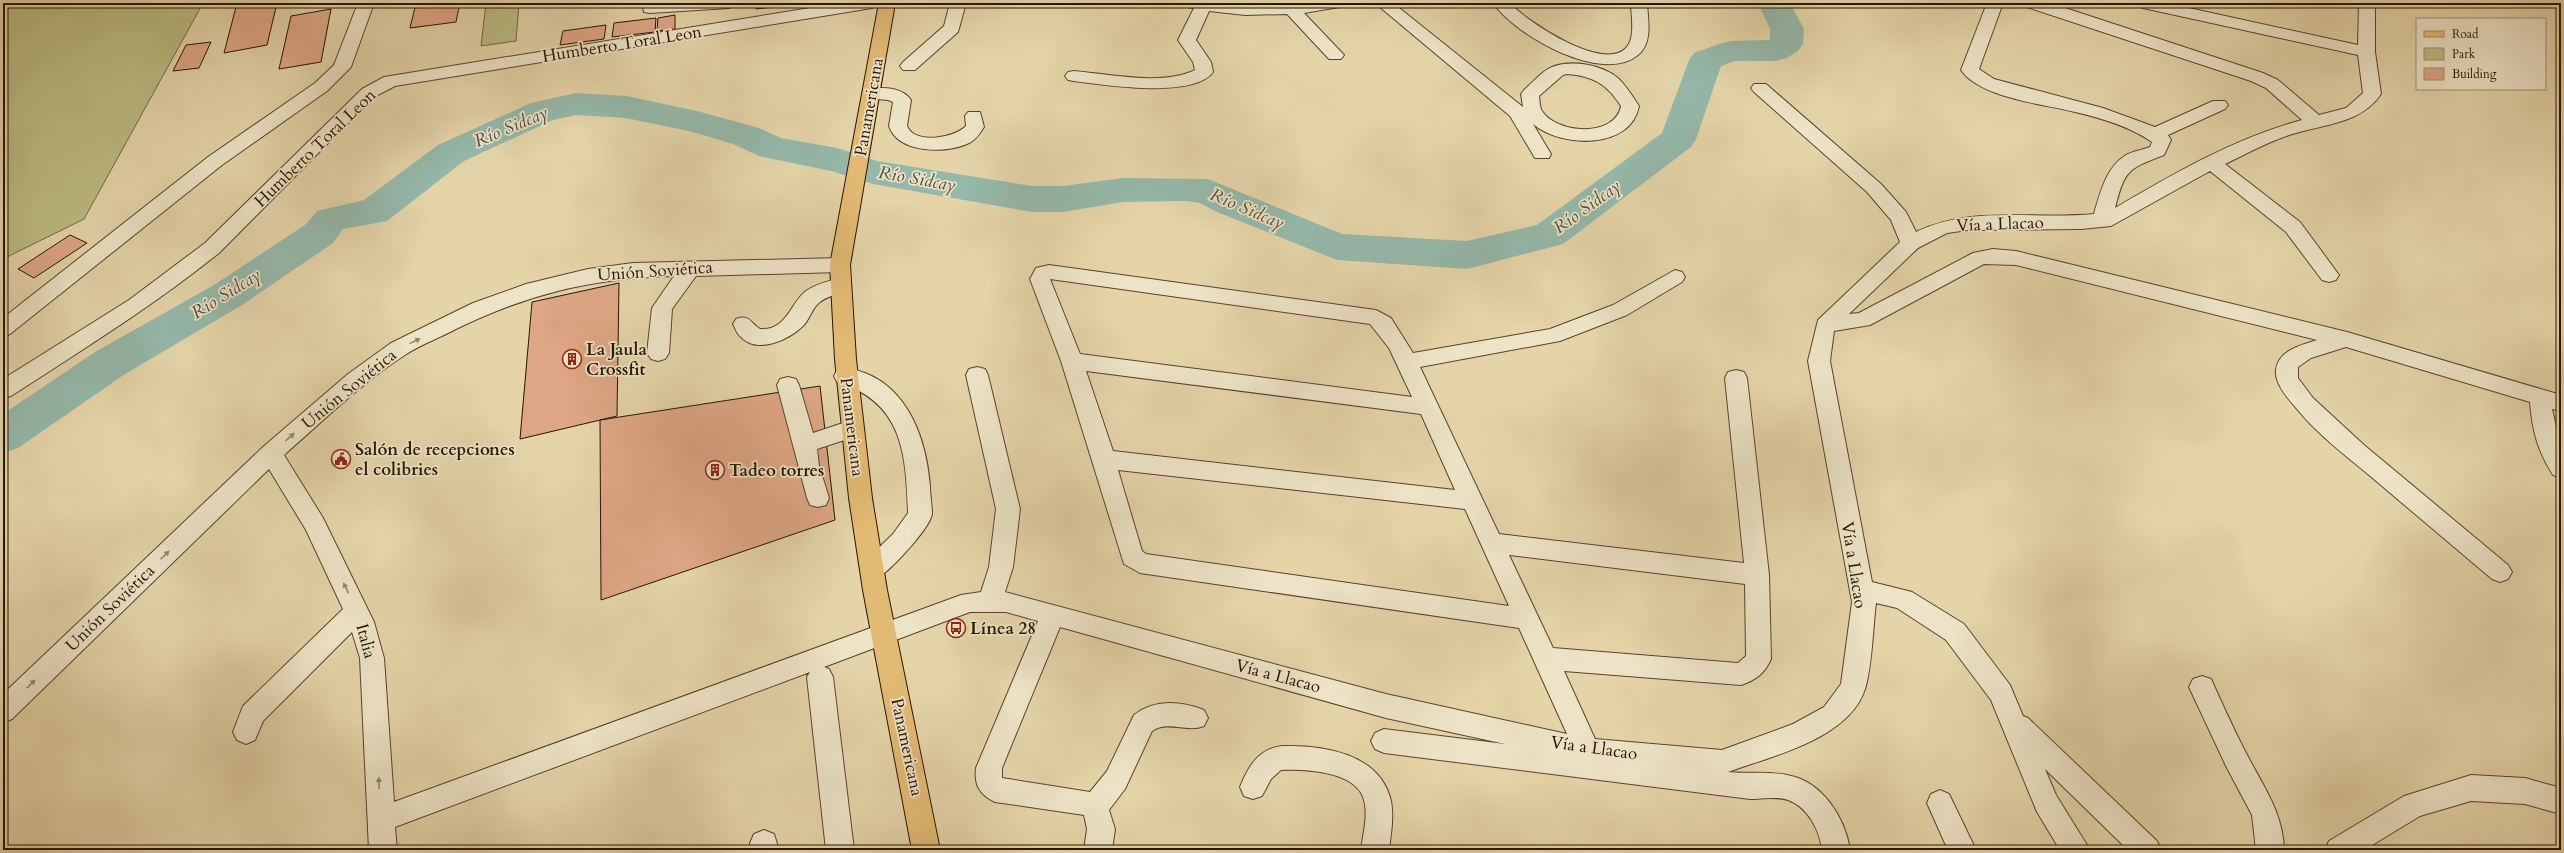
<svg xmlns="http://www.w3.org/2000/svg" width="2564" height="853" font-family="Cardo,serif">
  <rect width="100%" height="100%" fill="#e4d4a8"/>
  <filter id="stains"><feTurbulence type="fractalNoise" baseFrequency=".005" numOctaves="4"/><feColorMatrix values="0 0 0 0 .2 0 0 0 0 .09 0 0 0 0 .02 0 0 0 .5 -.17"/></filter>
  <radialGradient id="worn" r=".72"><stop offset=".6" stop-color="#630" stop-opacity="0"/><stop offset="1" stop-color="#630" stop-opacity=".3"/></radialGradient>
  <!-- green -->
  <path fill="#bcba82" stroke="#726742" d="M3,3h200l-119,216 -81,40z
    M486,3h33l-3,38 -35,5z"/>
  <g fill="none" stroke-linecap="round" stroke-linejoin="round">
    <!-- river -->
    <path fill="#95b8aa" fill-rule="evenodd" d="M1758,3h32l14,26 -1,15 -5,7 -11,7 -12,3h-40l-14,5 -25,73 -5,8 -128,97 -96,25 -130,-9 -120,-48 -17,-9 -13,-2 -64,1 -60,10h-31l-159,-28 -42,-13 -72,-15 -26,-12 -40,-12 -67,-14 -50,-3 -23,5 -89,41 -77,60 -44,8 -10,14 -91,62 -117,69 -107,74 -15,5v-39l92,-62 119,-67 91,-60 12,-14 47,-11 74,-55 93,-42 45,-10 50,3 71,15 62,17 22,10 56,10 40,13 155,25h31l60,-8 85,1 134,55 125,7 70,-16 125,-92 27,-73 5,-7 25,-9 12,-3 39,-1v-11z"/>
  </g>
  <!-- building -->
  <path fill="#dea684" stroke="#281401" d="M237,3h40l-10,42 -43,8z
    M416,3h44l-4,19 -46,6z
    M756,3h35v2l-35,4z
    M331,9l-10,53 -42,7 12,-53z
    M675,15v14l-18,2 1,-13z
    M656,18l-1,14 -43,5 2,-14z
    M606,25l-2,14 -44,6 3,-14z
    M211,42l-12,26 -26,3 13,-26z
    M70,235l17,8 -53,35 -16,-9z
    M619,283l-2,133 -97,23 12,-137z
    M820,386l15,134 -234,80 -1,-180z"/>
  <g fill="none" stroke-linecap="round" stroke-linejoin="round">
    <!-- minor casing -->
    <g stroke="#57442b" stroke-width="2">
      <path id="minor" d="M358,3h16l-23,64 -24,24 -105,74 -212,169 -7,3v-19l205,-161 107,-74 19,-18z
        M642,3h95l-8,5 -79,5 -6,-1z
        M841,3h39l-8,5 -477,78 -21,11 -155,156c-66,53 -137,97 -208,143l-8,2v-19l126,-79 76,-57 157,-154 22,-12z
        M950,3h16l-8,29 -43,38h-12l-3,-4 3,-4 41,-36z
        M1185,3l78,2 78,-2 -2,4 -35,6 40,42 -3,4h-12l-42,-45 -42,1 -36,-4 -13,29 15,22 2,10c-19,27 -110,13 -139,9l-6,-1 -3,-4 3,-4 6,-1c34,3 90,15 121,-1l-2,-8 -15,-22 16,-32 -7,-1z
        M1375,3h18l130,104 -2,-13 3,-4c8,-7 18,-19 28,-23 20,-8 52,-2 67,12 8,8 14,18 20,27 -8,44 -78,42 -106,18l18,30 -2,4h-14l-25,-42zM1567,74c26,2 40,10 54,32 -6,32 -64,28 -79,5 -3,-5 -2,-11 -3,-15l24,-21z
        M1493,3h17c17,19 93,69 116,45 10,-11 5,-32 5,-45h16c1,17 6,40 -9,52 -36,30 -123,-20 -145,-52z
        M1987,3h16l-24,66 15,10 109,29 52,19 58,-26h12l3,4 -3,4 -57,26 3,5 -7,15c-36,14 -39,14 -49,53 60,-35 120,-70 187,-88l-36,-32 -15,-7 -224,-74 -2,-4h25l213,70 15,7 41,35 27,-7 17,-15 -5,-38 -215,-47 -8,-5h31l192,42 1,-42h16v49l6,42c-22,33 -66,30 -100,44 -19,7 -37,17 -56,26l75,58 39,53 -3,5 -7,2 -7,-2 -36,-48 -76,-61 -99,55 -30,3 -113,1 -21,3 -29,15 -69,66 10,-1 114,-60 20,-4 23,2 331,81 214,63v16l-9,-2 9,40v29l-8,-3c-15,-23 -21,-45 -23,-73l-184,-55 -35,11 -13,9v11l15,20 51,47 144,120 4,7 -4,7 -8,3 -8,-3c-41,-35 -82,-69 -123,-104 -24,-20 -52,-41 -72,-66 -8,-9 -23,-26 -21,-39 2,-20 26,-25 41,-30l-301,-75 -32,-1 -114,61 -36,6 -4,30 42,221 40,10 52,32 46,61 13,31 5,2 129,123 4,9h-33l-83,-81 11,26 34,55h-30l-23,-38 -46,-112 -45,-60 -49,-32 -21,-5c-3,24 -4,65 -11,86 -16,50 -93,67 -137,83 20,2 40,-1 59,3 35,6 58,42 63,75h-28c-2,-19 -14,-43 -34,-50 -11,-4 -27,-1 -38,-1l-366,-46 -9,-4 -4,-8 4,-8 9,-4 121,15 -119,-26 -326,-91 -58,141v10l88,14 17,-21 27,-56c21,-16 46,-14 70,-5l4,8 -4,8c-17,7 -36,-6 -52,5l-27,58 -16,21 6,19 -3,21h-28l3,-21 -3,-14 -89,-13c-16,-7 -21,-18 -19,-34l62,-147 -32,-9h-36l-146,55 5,2 4,8 21,173h-28l-19,-173 3,-5 -415,155 2,23h-28l-9,-192 -8,-26 -89,89 -8,19 -9,4 -9,-4 -4,-8 10,-26 100,-97 -37,-79 -37,-61 -257,250 -9,4v-29l260,-247 85,-73 43,-31 82,-40 53,-19 62,-15 45,-6 207,-5 7,2 3,5 -3,5 -7,2 -144,4 -24,33 -3,44 -4,6 -7,2 -7,-2 -4,-6 5,-45 22,-32c-83,2 -151,19 -226,57 -14,7 -30,13 -43,22 -44,28 -82,66 -121,100l39,63 51,104 10,36 10,144 567,-207 20,-3 8,-25 7,-58 -30,-134 3,-6 8,-2 8,2 3,6 32,134 -7,58 -8,25 381,102 181,40 -48,-106 -379,-55 -16,-9 -63,-203 -31,-82 6,-11 13,-3 327,45 15,8 22,35 137,-24 63,-24 62,-35 7,2 3,5 -3,5 -55,33 -67,26 -140,26 79,167 245,29 -19,-185 3,-6 8,-2 8,2 3,6 22,197 2,84c-6,14 -15,21 -30,26l-177,-14 31,68 127,11 71,-26 31,-17 17,-23 11,-82 -44,-241 10,-41 82,-78 -9,-22 -24,-28 -113,-100 -3,-4 3,-4h12l115,100 25,28 10,20c55,-27 119,-12 178,-18 6,-21 12,-47 32,-59 7,-4 16,-5 24,-8l2,-5c-23,-16 -51,-24 -77,-30 -31,-8 -95,-14 -114,-42zM1050,279l320,45 19,24 23,49 -332,-43zM1086,371l335,43 34,76 -342,-39zM1118,470l347,39 44,97 -363,-52 -4,-3zM1509,555l236,29 1,72 -8,7 -185,-15z
        M872,88c14,0 30,-1 39,12l-4,26c8,19 47,12 59,0l-1,-10 3,-4h12l4,15c-4,6 -8,13 -15,16 -22,11 -71,11 -80,-17l4,-24 -5,-2 -22,-2 -3,-4 3,-4z
        M841,278l7,2 3,5c-6,10 -22,9 -31,17 -8,6 -10,16 -16,23 -14,14 -46,30 -63,12 -4,-3 -6,-9 -8,-13l3,-5c14,-5 14,4 24,10 27,2 30,-26 46,-38 10,-7 23,-10 35,-13z
        M845,368c59,8 81,66 85,118 0,9 2,19 2,28 -2,14 -38,52 -50,61 -6,4 -11,2 -17,0l-4,-7 4,-7 28,-27 15,-21c-2,-60 -5,-111 -71,-131l-3,-6 3,-6z
        M788,377l8,2 3,6 14,48 39,-13 8,3 3,6 -3,6 -43,14 2,17 10,32 -3,7 -8,2 -8,-2 -3,-7 -30,-113 3,-6z
        M2202,676l9,3c11,24 22,49 34,72 17,34 38,60 39,99h-28l-4,-35 -26,-49 -37,-79 4,-8z
        M1282,746c41,-1 98,7 109,55 3,16 0,33 -2,49h-28c2,-16 8,-37 2,-53 -10,-26 -59,-28 -82,-27l-10,9 -9,17 -9,3 -9,-3 -4,-9c8,-20 18,-38 42,-41z
        M2471,775l54,3 36,10v26l-36,-10 -54,-3 -51,15 -56,34h-39l4,-9 75,-45z
        M1940,790l9,4 27,56h-28l-21,-47 4,-9z
        M764,830l10,4 5,16h-28l-1,-7 4,-9z"/>
    </g>
    <!-- major casing -->
    <g stroke="#281401" stroke-width="2">
      <path id="major" d="M879,3h16l-45,262 6,94 16,139 15,92 53,260h-28l-49,-260 -14,-92 -14,-139 -5,-94z"/>
    </g>
    <!-- minor -->
    <use href="#minor" fill="#ede3c6" fill-rule="evenodd"/>
    <!-- major -->
    <use href="#major" fill="#e2ba74" fill-rule="evenodd"/>
  </g>
  <!-- one-way arrows -->
  <defs><path id="oneway-solid" d="M-6-.8H1V-3.2L6.5 0L1 3.2V.8H-6Z"/></defs>
  <g fill="#94866d">
    <use href="#oneway-solid" transform="translate(415 341) rotate(-26)"/>
    <use href="#oneway-solid" transform="translate(290 437) rotate(-41)"/>
    <use href="#oneway-solid" transform="translate(165 555) rotate(-44)"/>
    <use href="#oneway-solid" transform="translate(346 588) rotate(-116)"/>
    <use href="#oneway-solid" transform="translate(31 684) rotate(-44)"/>
    <use href="#oneway-solid" transform="translate(379 783) rotate(-93)"/>
  </g>
  <!-- icons -->
  <defs>
    <g id="building-ring" transform="scale(1)"><circle r="9.5" fill="#ede3c6" stroke="#8f2418" stroke-width="1.5"/><path d="M-4-6H4V6H1V3H-1V6H-4ZM-2.5-4.3h1.7v1.8h-1.7ZM.8-4.3h1.7v1.8H.8ZM-2.5-1h1.7V.8h-1.7ZM.8-1h1.7V.8H.8Z" fill="#8f2418"/></g>
    <g id="civic-ring" transform="scale(1)"><circle r="9.5" fill="#ede3c6" stroke="#8f2418" stroke-width="1.5"/><path d="M-.6-6.5H3V-4.5H.6V-3L4-1V1h2V6H-6V1h2V-1L-.6-3ZM-1.2 2.5V6h2.4V2.5Z" fill="#8f2418"/></g>
    <g id="bus-ring" transform="scale(1)"><circle r="9.5" fill="#ede3c6" stroke="#8f2418" stroke-width="1.5"/><path d="M-5-6H5V4H4V6H2V4H-2V6H-4V4H-5ZM-3.5-4V0h7V-4ZM-3.5 1.2v1.5H-2V1.2ZM2 1.2v1.5H3.5V1.2Z" fill="#8f2418"/></g>
  </defs>
  <g fill-rule="evenodd">
    <use href="#building-ring" x="572" y="359"/>
    <use href="#civic-ring" x="341" y="459"/>
    <use href="#building-ring" x="715" y="470"/>
    <use href="#bus-ring" x="956" y="628"/>
  </g>
  <g text-anchor="middle" dominant-baseline="central" stroke-width="3.5" stroke-linejoin="round" paint-order="stroke">
    <!-- street labels -->
    <g font-size="17" fill="#281401" stroke="#ede3c6">
      <text transform="translate(622 44) rotate(-9)">Humberto Toral Leon</text>
      <text transform="translate(869 107) rotate(-80)">Panamericana</text>
      <text transform="translate(315 148) rotate(-44)">Humberto Toral Leon</text>
      <text transform="translate(2000 224) rotate(-2)">Vía a Llacao</text>
      <text transform="translate(655 271) rotate(-4)">Unión Soviética</text>
      <text transform="translate(349 389) rotate(-39)">Unión Soviética</text>
      <text transform="translate(852 427) rotate(83)">Panamericana</text>
      <text transform="translate(1854 565) rotate(81)">Vía a Llacao</text>
      <text transform="translate(110 608) rotate(-44)">Unión Soviética</text>
      <text transform="translate(366 641) rotate(75)">Italia</text>
      <text transform="translate(1278 676) rotate(15)">Vía a Llacao</text>
      <text transform="translate(907 747) rotate(78)">Panamericana</text>
      <text transform="translate(1594 748) rotate(8)">Vía a Llacao</text>
    </g>
    <!-- poi labels -->
    <g font-size="17" font-weight="bold" fill="#281401" stroke="#ede3c6" text-anchor="start">
      <text x="586" y="349">La Jaula<tspan x="586" dy="20">Crossfit</tspan></text>
      <text x="355" y="449">Salón de recepciones<tspan x="355" dy="20">el colibries</tspan></text>
      <text x="729" y="470">Tadeo torres</text>
      <text x="970" y="628">Línea 28</text>
    </g>
    <!-- water labels -->
    <g font-size="18" font-style="italic" fill="#4e4d3c" stroke="#ede3c6">
      <text transform="translate(511 127) rotate(-23)">Río Sidcay</text>
      <text transform="translate(917 179) rotate(10)">Río Sidcay</text>
      <text transform="translate(1587 207) rotate(-36)">Río Sidcay</text>
      <text transform="translate(1247 209) rotate(23)">Río Sidcay</text>
      <text transform="translate(226 294) rotate(-32)">Río Sidcay</text>
    </g>
  </g>
  <!-- margin -->
  <rect width="2564" height="853" fill="none" stroke="#e4d4a8" stroke-width="16"/>
  <rect x="4" y="4" width="2556" height="845" fill="none" stroke="#281401" stroke-width="2"/>
  <rect x="8" y="8" width="2548" height="837" fill="none" stroke="#281401"/>
  <!-- legend -->
  <rect x="2416" y="18" width="130" height="72" fill="#ede3c6" stroke="#9e9077"/>
  <rect x="2424" y="31" width="20" height="6" fill="#e2ba74" stroke="#9e9077"/>
  <text x="2452" y="38" font-size="12" fill="#281401">Road</text>
  <rect x="2424" y="48" width="20" height="12" fill="#bcba82" stroke="#9e9077"/>
  <text x="2452" y="58" font-size="12" fill="#281401">Park</text>
  <rect x="2424" y="68" width="20" height="12" fill="#dea684" stroke="#9e9077"/>
  <text x="2452" y="78" font-size="12" fill="#281401">Building</text>
  <rect width="100%" height="100%" filter="url(#stains)"/>
  <rect width="100%" height="100%" fill="url(#worn)"/>
</svg>
